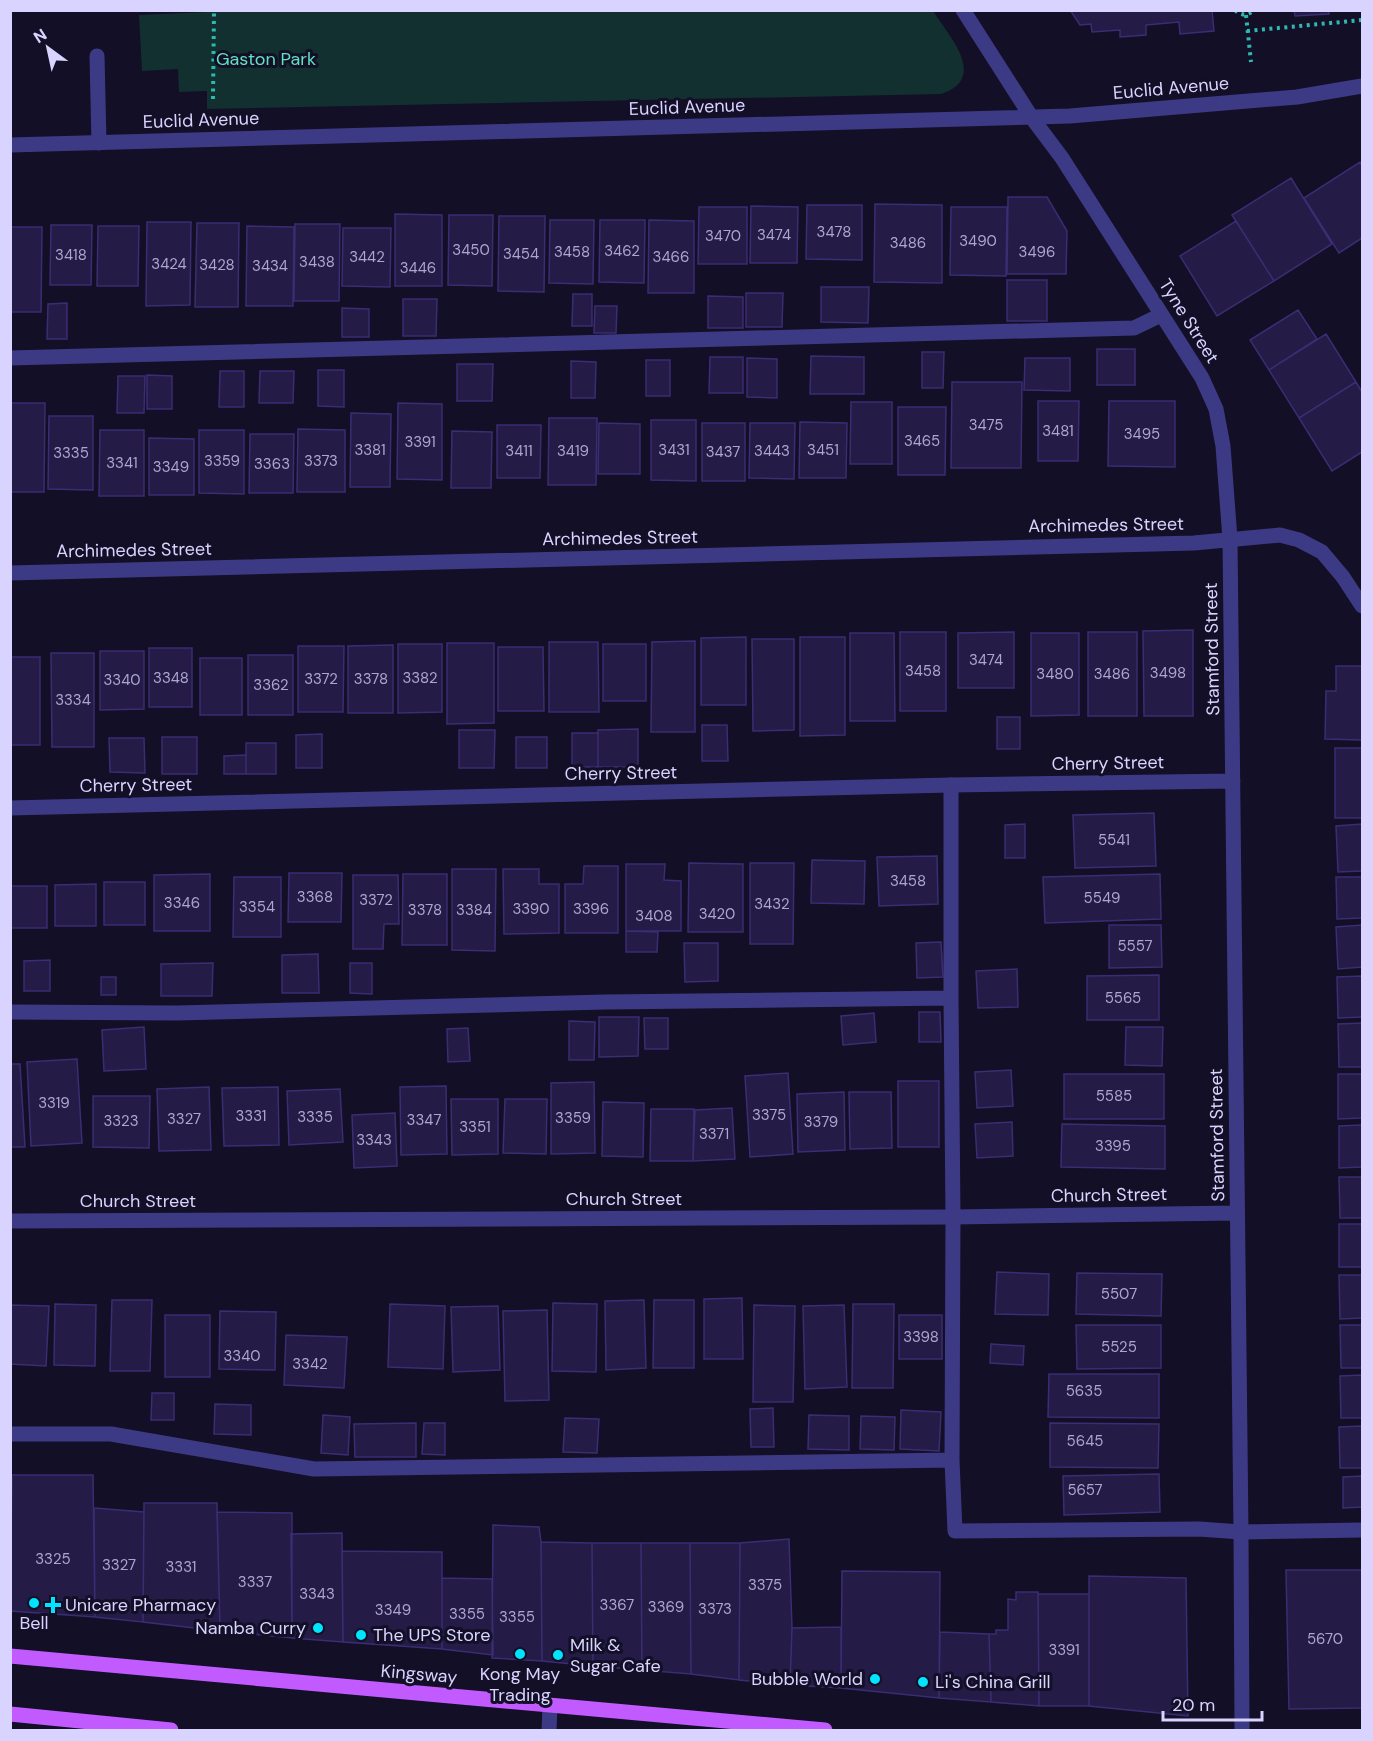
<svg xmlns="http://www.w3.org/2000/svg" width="1373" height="1741" font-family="'DM Sans',sans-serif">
  <rect width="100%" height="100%" fill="#130f26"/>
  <!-- green -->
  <path fill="#12302f" d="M207,11h726c16,25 56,67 8,83l-734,15v-18l-28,1 -1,-23 -36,2 -3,-56 68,-3z"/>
  <!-- building -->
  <path fill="#241b47" stroke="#3b2d73" stroke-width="1.5" d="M1070,10h142l2,21 -34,3 -1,-12 -33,3v10l-26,2v-7l-28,2 -1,-8 -11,1z
    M1294,10h34l1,4 -34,2z
    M1360,162l2,4v72l-23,15 -35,-55z
    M1291,178l41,66 -58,37 -42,-66z
    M1008,197h39l20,34 -1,43h-59z
    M875,204l67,1v78l-68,-1z
    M807,205h55v55l-56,-1z
    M751,206l47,1 -1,56h-47z
    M699,207h48v57h-49z
    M951,207h56l-1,69 -56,-1z
    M395,214l47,1v71h-47z
    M449,215h44l-1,71 -44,-1z
    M499,216h46l-1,76 -46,-1z
    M550,220h44l-1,64 -44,-1z
    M600,220h45l-1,63 -45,-1z
    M649,220l45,1v72h-46z
    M1236,221l38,60 -57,35 -37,-60z
    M147,222h44l-1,83 -44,1z
    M197,223h42l-1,84h-43z
    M295,224h45l-1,77h-45z
    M51,225h41l-1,60h-41z
    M98,226h41l-1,60h-41z
    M247,226l47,1 -1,79h-47z
    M10,227h32l-1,85h-31z
    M343,228h48l-1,59 -48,-1z
    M1007,280h40v41h-40z
    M821,287h48l-1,36 -47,-1z
    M746,293h37l-1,34h-36z
    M573,294h19v32h-20z
    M708,296l35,1v31h-35z
    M403,299h34l-1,37h-33z
    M67,303v36h-20l1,-35z
    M595,306h22l-1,27h-22z
    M342,308l27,1v28h-27z
    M1298,310l19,29 -48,31 -19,-30z
    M1326,334l30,48 -57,36 -30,-48z
    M1097,349h38v36h-38z
    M922,352h22l-1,36h-21z
    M811,356l53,1v37h-54z
    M710,357h33v36h-34z
    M747,358l30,1v39l-30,-1z
    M1025,358h45v33l-46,-1z
    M646,360h24v36h-24z
    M571,361l25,1 -1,36h-24z
    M457,364h36l-1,37h-35z
    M318,370h26v37l-26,-1z
    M220,371h24v36h-25z
    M260,371h34l-1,32h-34z
    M147,375l25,1v33h-25z
    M118,376h27l-1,37h-27z
    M952,382h70l-1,86h-70z
    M1356,382l6,10v60l-30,19 -33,-53z
    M1038,401h41l-1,60h-40z
    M1109,401h66v66l-67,-1z
    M851,402h41v62h-42z
    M10,403h35l-1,89h-34z
    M398,403l44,1v76l-45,-1z
    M898,407h48l-1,68h-47z
    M351,413l40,1 -1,73h-40z
    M49,416h44v74l-45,-1z
    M549,418h48l-1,67h-48z
    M651,420h45v61l-45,-1z
    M800,422l47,1 -1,55h-47z
    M599,423l41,1v50h-42z
    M702,423h43v58h-43z
    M750,423h45l-1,56 -45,-1z
    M497,425h44l-1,53h-43z
    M298,429l47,1v62h-48z
    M100,430h44v66h-45z
    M199,430h45v64l-45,-1z
    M452,431l40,1 -1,56h-40z
    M250,434h44l-1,59h-44z
    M149,438l45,1v56h-45z
    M1193,630v86h-49l-1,-85z
    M900,632h46v79h-46z
    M1014,632v56h-56v-55z
    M1088,632h49v84h-49z
    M850,633h44l1,88h-45z
    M1031,633h48v82l-48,1z
    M746,637v68h-45v-67z
    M800,637h45v98l-45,1z
    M752,639h42v91l-41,1z
    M695,641v91h-44l1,-90z
    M549,642h49l1,70h-50z
    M447,643h47v80l-47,1z
    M398,644h44v68l-44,1z
    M603,644h43v57h-43z
    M393,645v68h-45v-67z
    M298,646h46l-1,66h-45z
    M498,647h45l1,64h-46z
    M149,648h43v59h-43z
    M100,651h44v58l-44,1z
    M51,653h43v94h-42z
    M248,655h45v60h-45z
    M10,657h30v88h-30z
    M200,658h42v57h-42z
    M1336,666h26v74l-37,-1 1,-48h10z
    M997,717h23v32h-23z
    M702,725h25l1,36h-26z
    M638,729v38h-40v-37z
    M459,730h36l-1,38h-35z
    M572,733h26v34h-26z
    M322,734v34h-26v-33z
    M162,737h35v37h-35z
    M516,737h31v31h-31z
    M109,738h35l1,35 -35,-1z
    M246,743h30v31h-30z
    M1335,748h27v70h-27z
    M246,755v19h-22v-18z
    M1154,813l2,53 -81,2 -2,-53z
    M1025,824v34h-20v-33z
    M1362,824v47l-24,1 -2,-46z
    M937,856l1,48 -59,2 -2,-49z
    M812,860l53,1 -1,43 -53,-1z
    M689,863l54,1v68h-55z
    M750,863h44l-1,81h-43z
    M626,864h39l-1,16 17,1v50h-55z
    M584,866h34v67h-53v-49h18z
    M452,869h44l-1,82 -43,-1z
    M503,869h36v15h20v49l-55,1z
    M289,873h53l-1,49h-53z
    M210,874v57h-56v-56z
    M403,874h44v71h-45z
    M1160,874l1,45 -116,4 -2,-46z
    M353,875h45l1,49h-15l-1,25h-30z
    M234,877h47v60h-48z
    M1336,877h26v41l-25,1z
    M104,882h41v43h-41z
    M96,884v42h-41v-41z
    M10,886h37v42h-37z
    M1109,925h52l1,42 -53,1z
    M1362,925v42l-24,2 -2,-42z
    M626,931l32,1 -1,20h-31z
    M941,942l2,35 -26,1 -1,-35z
    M684,943h34v38l-33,1z
    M318,954l1,39h-37v-38z
    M50,960v31h-26v-30z
    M213,963l-1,33h-51v-32z
    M350,963h22v31l-22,-1z
    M1017,969l1,38 -40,1 -2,-37z
    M1159,975v45h-72v-44z
    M1362,976v41l-24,1 -1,-41z
    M101,977h15v18h-15z
    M919,1012h21l1,30h-22z
    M874,1013l2,29 -33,3 -2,-29z
    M599,1017h40l-1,39 -39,1z
    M644,1018h24v31h-23z
    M569,1021l26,1 -1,38h-25z
    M1362,1023v44h-23l-1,-43z
    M144,1027l2,42 -42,2 -2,-41z
    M1126,1027h37l-1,39 -37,-1z
    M468,1028l2,33 -22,1 -1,-33z
    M77,1059l5,84 -51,3 -4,-84z
    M10,1064h10l5,83h-15z
    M1011,1070l2,36 -36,2 -2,-36z
    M788,1073l5,81 -43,3 -5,-81z
    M1064,1074h100v45h-100z
    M1338,1074h24v44l-24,1z
    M898,1081h41v66h-41z
    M594,1082l1,71 -44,1v-71z
    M446,1086l1,68 -46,1 -1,-68z
    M209,1087l2,63 -52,1 -2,-62z
    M278,1087l1,58 -55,1 -2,-58z
    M340,1089l3,53 -54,3 -2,-54z
    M844,1092l1,58 -47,2 -1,-58z
    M849,1092h42l1,56 -42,1z
    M93,1096h57l-1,52 -56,-1z
    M451,1099h47v55l-46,1z
    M505,1099h42l-1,55 -43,-1z
    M603,1102l41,1 -1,54 -41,-1z
    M732,1108l3,51 -42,2 2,-51z
    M651,1109h43l-1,52h-43z
    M395,1113l2,53 -43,2 -2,-53z
    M1012,1122l1,34 -36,2 -2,-34z
    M1062,1124l103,2v43l-104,-2z
    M1362,1125v42l-23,1v-42z
    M1339,1177h23v41h-22z
    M1339,1224h23v43h-23z
    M997,1272l52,2 -1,41 -53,-1z
    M1077,1273l85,1 -1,42 -85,-2z
    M1339,1275h23v43l-22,1z
    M742,1298l1,61h-39v-60z
    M112,1300h40l-2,71h-40z
    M644,1300l2,68 -40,2 -1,-69z
    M654,1300h40v68h-41z
    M553,1303l44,1 -1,68 -44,-1z
    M55,1304l41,1 -1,61 -41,-1z
    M390,1304l55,2 -2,63 -55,-2z
    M853,1304h41l-1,84h-41z
    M10,1305l39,1 -3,60 -36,-2z
    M754,1305l41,1 -2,96h-40z
    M844,1305l3,82 -42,2 -2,-83z
    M498,1306l2,64 -47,2 -2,-65z
    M547,1310l2,90 -44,1 -2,-90z
    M220,1311l56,1 -1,58 -56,-1z
    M165,1315h45v62h-45z
    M899,1315h43v44h-43z
    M1076,1325h85v43l-84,1z
    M1340,1325h22v43h-21z
    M286,1335l61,2 -3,51 -60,-3z
    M991,1344l33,2 -1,19 -33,-2z
    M1049,1374h110v44l-111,-1z
    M1362,1375v43h-21l-1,-42z
    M152,1393h22v27h-23z
    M215,1404l36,1v30l-37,-1z
    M773,1408l1,39h-23l-1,-38z
    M901,1410l40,2 -2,39 -39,-2z
    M323,1415l27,2 -2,38 -27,-2z
    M809,1415l40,1v34l-41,-1z
    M861,1416l34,1 -1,33 -34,-1z
    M565,1418l34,1 -2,34 -34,-1z
    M416,1423v34h-61l-1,-33z
    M424,1423h21v32l-23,-1z
    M1050,1423l109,1 -1,44 -108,-1z
    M1362,1426v42h-22l-1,-41z
    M1159,1474l1,38 -96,3 -1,-39z
    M12,1475h81l2,142 -85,-6z
    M1362,1476v31l-19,1v-31z
    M144,1503h73l3,128 -77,-9z
    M94,1508l50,4 -1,110 -48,-5z
    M217,1512l75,1v125l-72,-7z
    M493,1525l46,2 2,15 1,119 -50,-3z
    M342,1533l1,109 -51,-4 -1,-104z
    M789,1539l3,89 -2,57 -51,-5 1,-137z
    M541,1542l51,1 1,123 -51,-5z
    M592,1543h49l1,127 -49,-4z
    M641,1543h49l1,131 -49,-4z
    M690,1543h50l-1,137 -48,-6z
    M342,1551l100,1v97l-99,-7z
    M1286,1570h76v138l-73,1z
    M842,1571l98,1 -1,126 -98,-10z
    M1089,1576l97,2 2,138 -99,-10z
    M442,1578l50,1 1,76 -51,-6z
    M1016,1592h22l1,114 -48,-4 -2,-68h7v-4h12v-31l8,1z
    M1038,1594h51v112h-50z
    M841,1627v61l-51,-3 2,-57z
    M940,1632l49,2 2,68 -52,-4z"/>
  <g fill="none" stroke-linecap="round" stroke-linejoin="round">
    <!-- path -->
    <path stroke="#2fb8b0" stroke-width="4" stroke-dasharray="3 4.5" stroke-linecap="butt" d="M1235,10c6,6 13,6 19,0
      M1246,15l5,47
      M1247,31l115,-11
      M213,99l1,-89"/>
    <!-- service -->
    <path stroke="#3d3a85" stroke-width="15" d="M97,56l2,87
      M10,358l1124,-30 27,-13
      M951,785v213l2,219 -1,243 3,71 244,-2 42,3 121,-2
      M10,1012l167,1 428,-11 346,-4
      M10,1434h101l203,35 638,-9"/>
    <!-- minor -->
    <path stroke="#3d3a85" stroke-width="15" d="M963,10l69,108 30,40 140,220 14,31 7,37 7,93 11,993 1,198
      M10,145l1060,-29 227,-19 65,-11
      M10,573l1184,-30 86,-8 19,5 23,12 21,25 19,29
      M10,808l941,-23 282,-4
      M10,1221l943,-4 284,-4
      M549,1730l1,-24"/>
    <!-- primary -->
    <path stroke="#c25bff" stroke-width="15" d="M10,1656l815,74
      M10,1714l161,16"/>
  </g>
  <!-- markers -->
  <g fill="#00e5ff" stroke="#130f26" stroke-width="2">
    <circle cx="34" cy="1603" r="6"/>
    <path d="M50 1596h6v6h6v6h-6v6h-6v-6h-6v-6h6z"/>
    <circle cx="318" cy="1628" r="6"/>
    <circle cx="361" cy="1635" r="6"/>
    <circle cx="520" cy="1654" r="6"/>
    <circle cx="558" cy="1655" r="6"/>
    <circle cx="875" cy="1679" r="6"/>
    <circle cx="923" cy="1682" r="6"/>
  </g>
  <g text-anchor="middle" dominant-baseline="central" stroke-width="6" stroke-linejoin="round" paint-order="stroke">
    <!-- number labels -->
    <g font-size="15" fill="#aca6d1">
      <text x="834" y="232">3478</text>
      <text x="774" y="235">3474</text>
      <text x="723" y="236">3470</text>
      <text x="978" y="241">3490</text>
      <text x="908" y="243">3486</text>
      <text x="471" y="250">3450</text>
      <text x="622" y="251">3462</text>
      <text x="572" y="252">3458</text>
      <text x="1037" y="252">3496</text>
      <text x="521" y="254">3454</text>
      <text x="71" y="255">3418</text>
      <text x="367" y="257">3442</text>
      <text x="671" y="257">3466</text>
      <text x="317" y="262">3438</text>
      <text x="169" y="264">3424</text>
      <text x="217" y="265">3428</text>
      <text x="270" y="266">3434</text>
      <text x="418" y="268">3446</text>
      <text x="986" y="425">3475</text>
      <text x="1058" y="431">3481</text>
      <text x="1142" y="434">3495</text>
      <text x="922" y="441">3465</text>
      <text x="420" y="442">3391</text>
      <text x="370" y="450">3381</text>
      <text x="674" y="450">3431</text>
      <text x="823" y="450">3451</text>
      <text x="519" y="451">3411</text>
      <text x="573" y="451">3419</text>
      <text x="772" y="451">3443</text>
      <text x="723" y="452">3437</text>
      <text x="71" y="453">3335</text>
      <text x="222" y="461">3359</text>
      <text x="321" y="461">3373</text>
      <text x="122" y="463">3341</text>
      <text x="272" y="464">3363</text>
      <text x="171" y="467">3349</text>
      <text x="986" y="660">3474</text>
      <text x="923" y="671">3458</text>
      <text x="1168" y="673">3498</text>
      <text x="1055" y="674">3480</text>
      <text x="1112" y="674">3486</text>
      <text x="171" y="678">3348</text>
      <text x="420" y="678">3382</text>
      <text x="321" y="679">3372</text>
      <text x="371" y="679">3378</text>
      <text x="122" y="680">3340</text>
      <text x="271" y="685">3362</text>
      <text x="73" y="700">3334</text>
      <text x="1114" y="840">5541</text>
      <text x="908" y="881">3458</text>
      <text x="315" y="897">3368</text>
      <text x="1102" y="898">5549</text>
      <text x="376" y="900">3372</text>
      <text x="182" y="903">3346</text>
      <text x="772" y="904">3432</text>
      <text x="257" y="907">3354</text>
      <text x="531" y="909">3390</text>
      <text x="591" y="909">3396</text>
      <text x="425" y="910">3378</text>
      <text x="474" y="910">3384</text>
      <text x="717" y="914">3420</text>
      <text x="654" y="916">3408</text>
      <text x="1135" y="946">5557</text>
      <text x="1123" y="998">5565</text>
      <text x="1114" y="1096">5585</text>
      <text x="54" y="1103">3319</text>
      <text x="769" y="1115">3375</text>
      <text x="251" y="1116">3331</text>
      <text x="315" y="1117">3335</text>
      <text x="573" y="1118">3359</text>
      <text x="184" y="1119">3327</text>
      <text x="424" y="1120">3347</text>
      <text x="121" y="1121">3323</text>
      <text x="821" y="1122">3379</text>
      <text x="475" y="1127">3351</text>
      <text x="714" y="1134">3371</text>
      <text x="374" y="1140">3343</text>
      <text x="1113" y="1146">3395</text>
      <text x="1119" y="1294">5507</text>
      <text x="921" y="1337">3398</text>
      <text x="1119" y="1347">5525</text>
      <text x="242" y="1356">3340</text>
      <text x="310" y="1364">3342</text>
      <text x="1084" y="1391">5635</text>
      <text x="1085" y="1441">5645</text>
      <text x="1085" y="1490">5657</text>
      <text x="53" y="1559">3325</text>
      <text x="119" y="1565">3327</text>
      <text x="181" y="1567">3331</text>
      <text x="255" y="1582">3337</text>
      <text x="765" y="1585">3375</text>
      <text x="317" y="1594">3343</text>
      <text x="617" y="1605">3367</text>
      <text x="666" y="1607">3369</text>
      <text x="715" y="1609">3373</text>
      <text x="393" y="1610">3349</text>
      <text x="467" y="1614">3355</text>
      <text x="517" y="1617">3355</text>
      <text x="1325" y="1639">5670</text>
      <text x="1064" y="1650">3391</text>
    </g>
    <!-- park labels -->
    <g font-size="18" fill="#5fe0c0" stroke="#130f26">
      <text x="266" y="59">Gaston Park</text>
    </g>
    <!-- street labels -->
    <g font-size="18" fill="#d9d4ff" stroke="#130f26">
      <text transform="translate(1171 88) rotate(-5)">Euclid Avenue</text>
      <text transform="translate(687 107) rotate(-2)">Euclid Avenue</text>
      <text transform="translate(201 120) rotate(-2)">Euclid Avenue</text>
      <text transform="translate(1189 321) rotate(58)">Tyne Street</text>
      <text transform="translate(1106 525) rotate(-1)">Archimedes Street</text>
      <text transform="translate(620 538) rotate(-1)">Archimedes Street</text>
      <text transform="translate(134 550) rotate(-1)">Archimedes Street</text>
      <text transform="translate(1212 649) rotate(-91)">Stamford Street</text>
      <text transform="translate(1108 763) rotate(-1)">Cherry Street</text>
      <text transform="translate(621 773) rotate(-1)">Cherry Street</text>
      <text transform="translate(136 785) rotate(-1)">Cherry Street</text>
      <text transform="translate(1217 1135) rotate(-91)">Stamford Street</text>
      <text transform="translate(1109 1195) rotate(-1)">Church Street</text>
      <text x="624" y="1199">Church Street</text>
      <text x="138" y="1201">Church Street</text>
      <text transform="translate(419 1674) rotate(5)">Kingsway</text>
    </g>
    <!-- poi labels -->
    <g font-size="18" fill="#d9d4ff" stroke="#130f26" text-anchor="start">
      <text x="65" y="1605">Unicare Pharmacy</text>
      <text x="34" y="1623" text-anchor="middle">Bell</text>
      <text x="306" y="1628" text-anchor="end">Namba Curry</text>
      <text x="373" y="1635">The UPS Store</text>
      <text x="570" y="1645">Milk &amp;<tspan x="570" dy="21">Sugar Cafe</tspan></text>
      <text x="520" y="1674" text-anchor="middle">Kong May<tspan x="520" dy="21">Trading</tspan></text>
      <text x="863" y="1679" text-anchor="end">Bubble World</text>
      <text x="935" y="1682">Li's China Grill</text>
    </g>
  </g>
  <!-- border -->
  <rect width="1373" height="1741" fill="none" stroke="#d9d4ff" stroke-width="24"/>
  <!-- north arrow -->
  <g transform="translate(48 48) rotate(327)" stroke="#130f26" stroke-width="4.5" paint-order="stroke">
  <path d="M0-4.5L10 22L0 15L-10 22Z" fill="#d9d4ff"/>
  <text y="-9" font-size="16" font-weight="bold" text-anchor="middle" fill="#d9d4ff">N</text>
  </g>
  <!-- scale -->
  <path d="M1163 1711v9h99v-9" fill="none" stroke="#d9d4ff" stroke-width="3"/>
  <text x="1172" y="1711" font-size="18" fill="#d9d4ff" stroke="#130f26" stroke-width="4.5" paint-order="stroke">20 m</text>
</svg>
